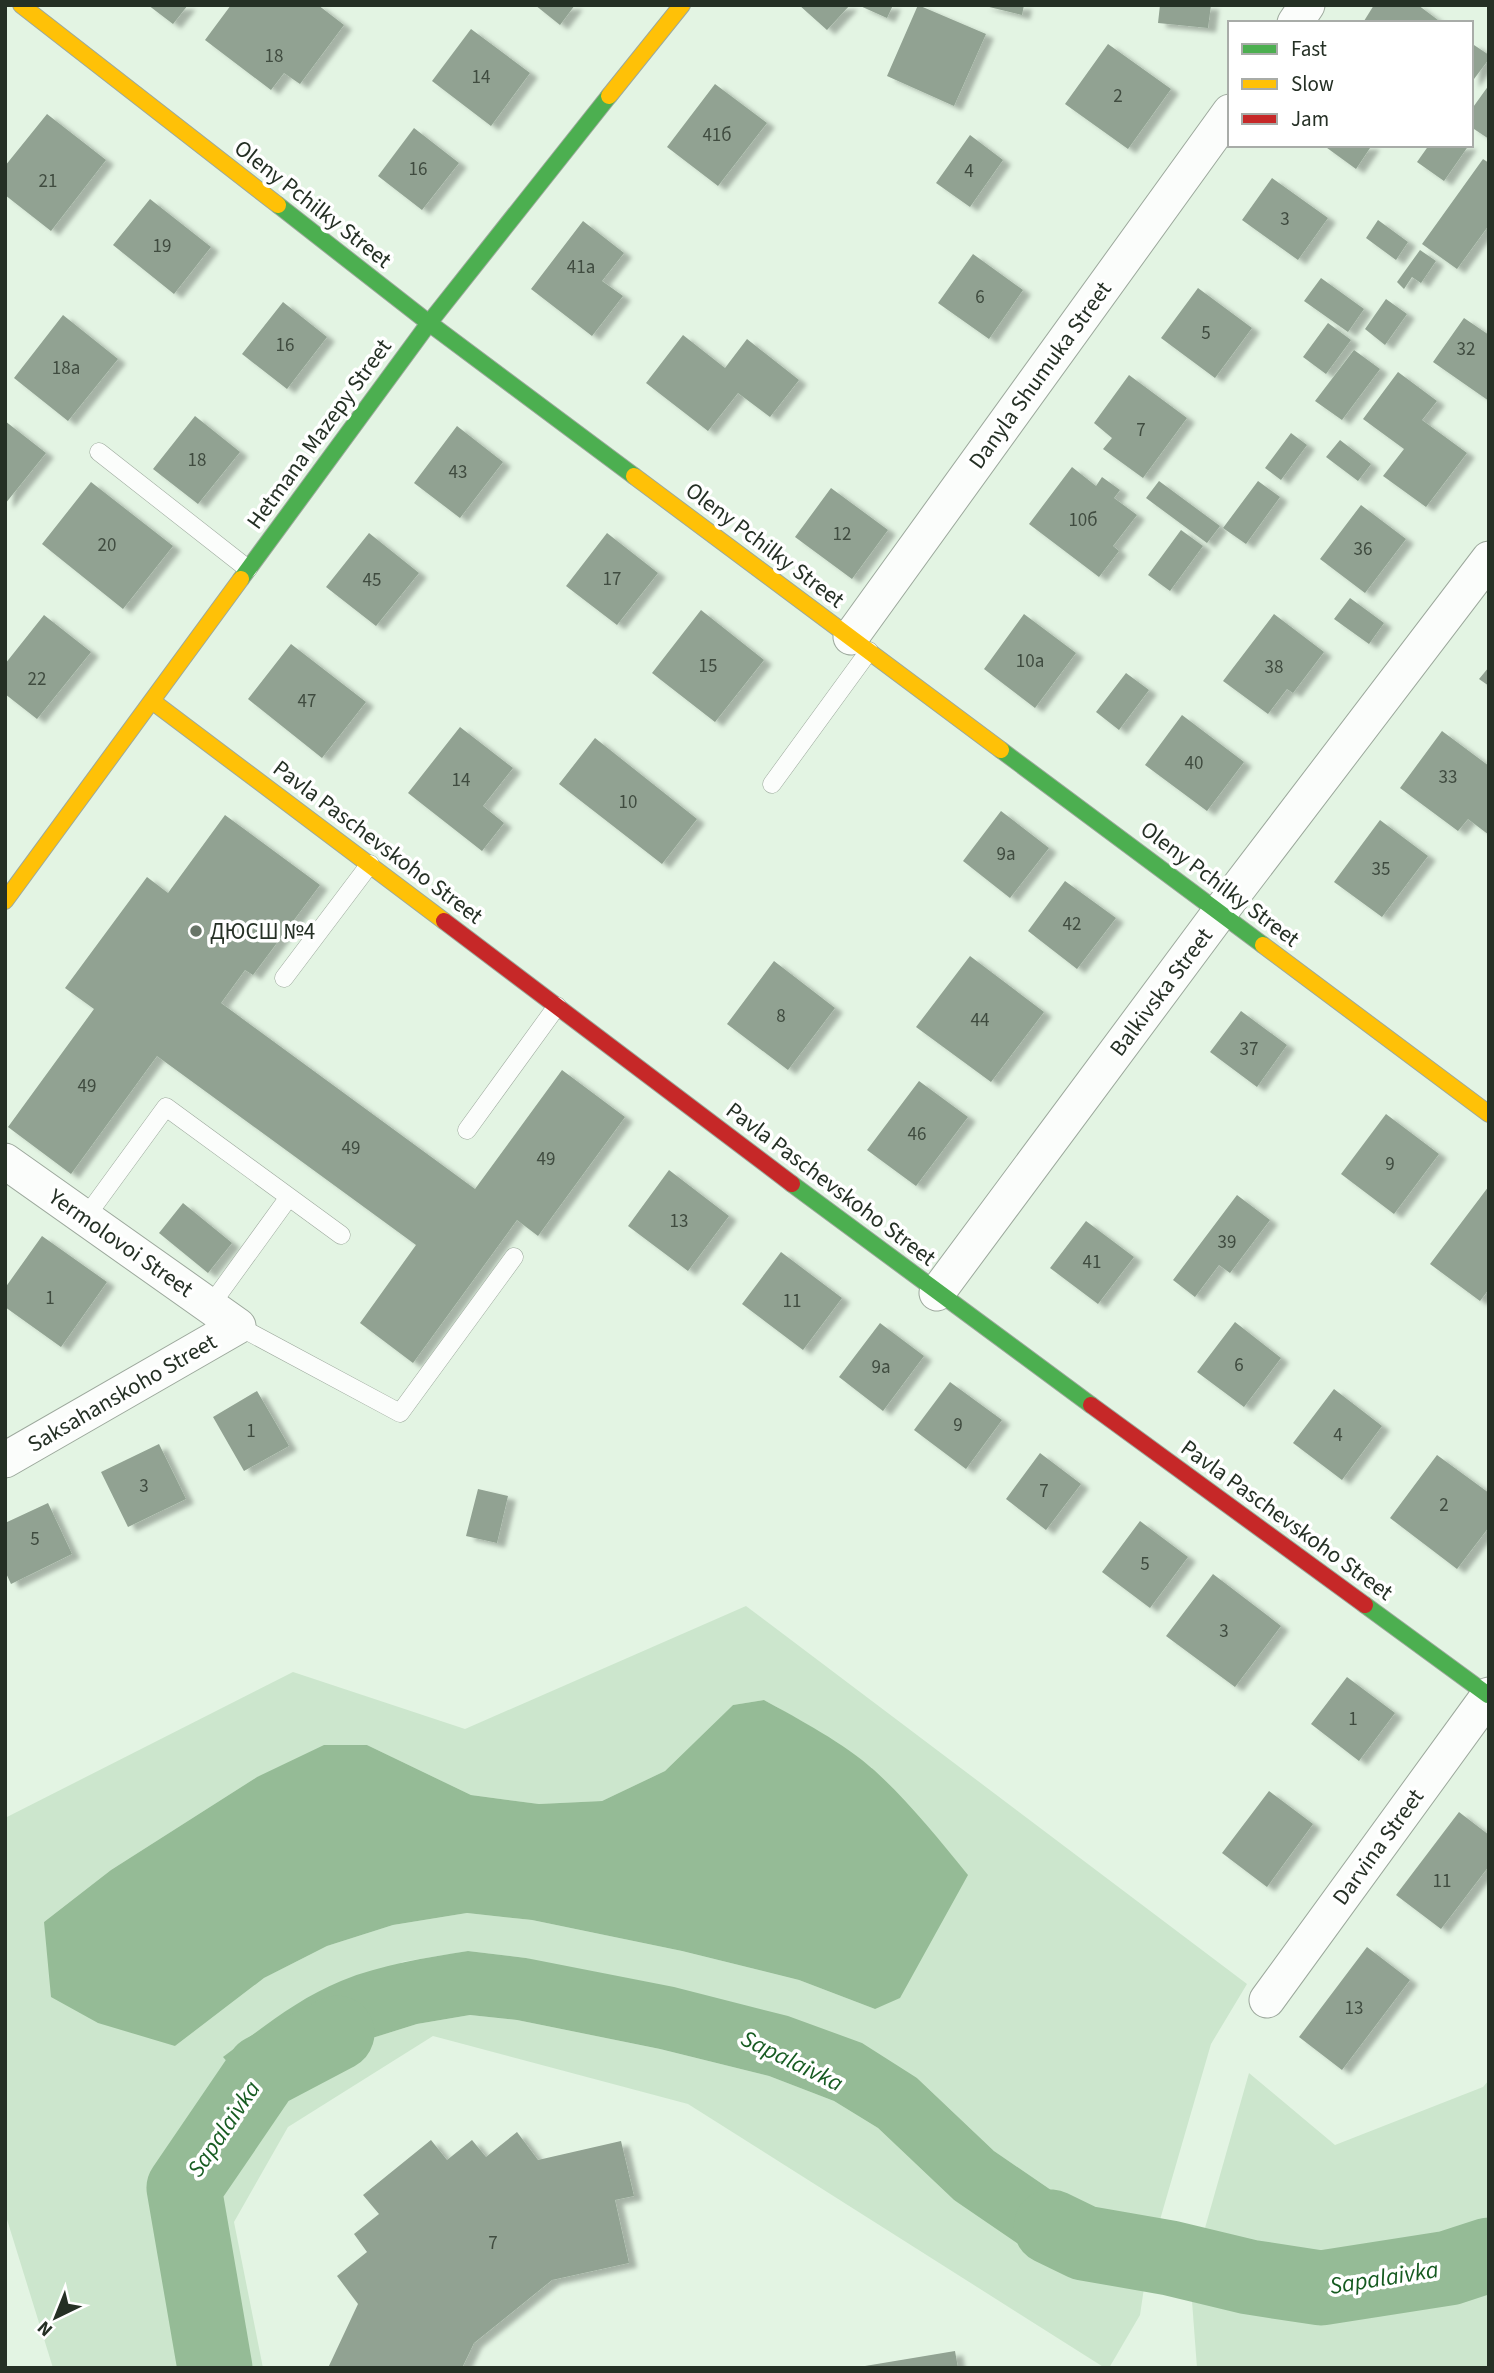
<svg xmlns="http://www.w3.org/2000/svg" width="1494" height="2373" font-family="'Source Sans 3',sans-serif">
  <defs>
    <filter id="shadow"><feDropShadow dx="8" dy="4.5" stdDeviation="2" flood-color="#0004"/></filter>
  </defs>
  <rect width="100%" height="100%" fill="#e3f4e3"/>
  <!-- green -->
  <path fill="#cce6cd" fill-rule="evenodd" d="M746,1606l501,378 -36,60 -56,193 -104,-47 -57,-39 -77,-73 -391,-120 -58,-7 -66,11 -137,142 54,-40 47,-24 51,-16 53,-9 47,5 143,29 109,27 65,25 44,27 76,72 129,74 61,14 -4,27 -31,53h-4l-417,-264 -255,-68 -145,91 -54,95 29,146h-210l-48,-155v-395l288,-146 172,57zM764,1700l41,23 67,45 3,241 -76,-29 -117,-29 -150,-31 -65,-7 -74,12 -66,21 -63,32 -89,68 -131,-124 67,-52 146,-93 110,-32 104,50 68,9 63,-3 63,-30 68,-66z
    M1249,2073l86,72 148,-58 6,-7v148l-46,15 -122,20 -120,-21z
    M1489,2286v82h-292l-5,-67 129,17 135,-22z"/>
  <!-- water -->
  <path fill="#95bb96" d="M764,1700c35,19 81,44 110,70 35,32 64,68 94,105l-68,123 -25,11 -76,-29 -117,-29 -150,-31 -65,-7 -74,12 -66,21 -63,32 -89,68 -77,-23 -47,-26 -7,-75 67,-52 146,-93 67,-32h43l104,50 68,9 63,-3 63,-30 68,-66z
    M468,1951l58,7 148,29 114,29 74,27 55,35 77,73 57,39 104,47 -11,51 -61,-14 -63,-29 -66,-45 -76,-72 -44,-27 -65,-25 -109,-27 -143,-29 -47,-5 -53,9 -51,16 -47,24 -54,40 -42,-47c38,-28 74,-58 118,-76 41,-17 85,-23 127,-30z
    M1489,2228v58l-32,10 -136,22 -129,-17 9,-59 120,21 122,-20z"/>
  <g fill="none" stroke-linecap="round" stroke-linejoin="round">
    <!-- river -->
    <path stroke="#95bb96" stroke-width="75" d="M1051,2227l33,16 86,15 79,19 72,11 128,-20 40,-13
      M215,2368l-31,-180 79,-116 74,-39"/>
  </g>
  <!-- building -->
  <path fill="#91a292" filter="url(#shadow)" d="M148,5h40l-15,19z
    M231,5h87l26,20 -44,59 -16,-11 -13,17 -66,-50z
    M535,5h40l-15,20z
    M799,5h51l-23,25z
    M858,5h35l-6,13z
    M918,5l68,29 -32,72 -67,-30z
    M981,5h43l-2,10z
    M1160,5h51l-3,23 -50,-5z
    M1374,5h44l24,18h-76l-2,-2z
    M471,29l59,44 -39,53 -59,-45z
    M1471,43l18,12v4l-18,24z
    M1108,44l63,45 -43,60 -63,-45z
    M715,84l52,39 -49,63 -51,-39z
    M1489,85v54l-18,-12v-17z
    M47,114l59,46 -55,71 -46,-36v-29z
    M414,128l45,35 -37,47 -44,-34z
    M970,135l33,25 -33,47 -34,-24z
    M1323,145h49l-16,24z
    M1429,145h40l-25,36 -27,-19z
    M1483,159l6,4v62l-32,44 -35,-25z
    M1272,178l56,40 -30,42 -56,-40z
    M150,199l61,48 -37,47 -61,-49z
    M1378,220l30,22 -12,18 -30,-22z
    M583,221l41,32 -22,28 21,15 -31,40 -61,-47z
    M1420,250l16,11 -15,22 -9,-6 -8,12 -7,-7z
    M973,254l50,36 -34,49 -51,-36z
    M1321,278l43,31 -16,23 -44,-31z
    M1198,288l54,40 -37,50 -54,-40z
    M1386,299l21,15 -22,31 -20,-16z
    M283,302l44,35 -40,52 -45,-35z
    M63,315l55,44 -50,62 -54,-43z
    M1464,318l25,17v66l-56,-39z
    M1328,323l23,17 -25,34 -23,-17z
    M683,335l42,33 22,-29 52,41 -29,37 -32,-24 -30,38 -62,-48z
    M1354,350l26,19 -38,51 -27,-19z
    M1398,372l39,29 -15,19 45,33 -41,54 -43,-31 21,-27 -41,-30z
    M1129,375l58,43 -44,60 -40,-29 9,-11 -18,-15z
    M195,416l45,36 -42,52 -45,-35z
    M5,421l41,32 -41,51z
    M457,426l46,36 -43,56 -46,-35z
    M1291,433l16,12 -26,35 -16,-12z
    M1340,440l31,24 -13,17 -32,-24z
    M1072,467l24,19 6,-9 18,13 -6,8 23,17 -24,31 6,5 -20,26 -70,-53z
    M1159,481l61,45 -13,17 -61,-45z
    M1258,481l22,16 -34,47 -23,-16z
    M91,482l82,64 -50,63 -81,-65z
    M831,488l57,42 -36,49 -57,-42z
    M1361,505l45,34 -41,54 -45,-34z
    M1181,530l22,16 -33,45 -22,-16z
    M369,533l50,40 -43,53 -50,-39z
    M607,533l51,40 -41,52 -51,-39z
    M1350,598l34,25 -15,21 -35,-25z
    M701,610l63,50 -49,62 -63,-49z
    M1024,614l52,39 -41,55 -51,-39z
    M1274,614l50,38 -31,41 -6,-4 -19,25 -45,-33z
    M44,615l47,37 -54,67 -32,-25v-30z
    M291,644l75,58 -44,56 -74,-59z
    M1489,667v19l-10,-7z
    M1126,673l23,17 -30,40 -23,-18z
    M1182,715l62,47 -37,49 -62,-46z
    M460,727l53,41 -30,38 21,17 -22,28 -74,-58z
    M1442,731l47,35v69l-21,-16 -10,12 -58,-43z
    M595,738l102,81 -35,45 -103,-80z
    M1001,811l48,37 -39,50 -47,-37z
    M225,815l95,70 -67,90 -8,-5 -24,33 254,186 87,-119 63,47 -87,119 -21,-16 -104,143 -53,-40 56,-78 -259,-189 -86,118 -63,-47 86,-118 -29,-21 82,-111 21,16z
    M1380,820l48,36 -46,61 -48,-35z
    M1065,881l51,37 -39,51 -49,-38z
    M970,956l74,56 -53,70 -75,-55z
    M774,961l61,47 -47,62 -61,-46z
    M1241,1011l46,34 -30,42 -47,-35z
    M919,1081l49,36 -52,69 -49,-36z
    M1386,1114l53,40 -45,60 -53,-40z
    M669,1170l60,46 -41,55 -60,-45z
    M1489,1186v103l-9,12 -50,-37z
    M1237,1195l33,25 -40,53 -11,-8 -24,32 -22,-17z
    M183,1203l49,40 -24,30 -49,-40z
    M1086,1221l48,36 -36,47 -48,-36z
    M42,1236l65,46 -46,65 -56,-40v-19z
    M781,1252l61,46 -39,52 -61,-46z
    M1235,1322l46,36 -37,49 -47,-35z
    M880,1323l44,33 -41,55 -44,-34z
    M950,1382l52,38 -36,49 -52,-39z
    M1334,1389l48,37 -40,54 -49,-37z
    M257,1391l32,55 -45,25 -31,-54z
    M159,1444l27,55 -58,28 -27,-55z
    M1040,1453l41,31 -35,46 -40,-31z
    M1437,1455l52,38v34l-32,42 -67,-51z
    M478,1489l30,7 -11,47 -31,-7z
    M48,1503l24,51 -61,30 -6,-13v-48z
    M1140,1521l48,36 -38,51 -48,-36z
    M1213,1574l68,52 -46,61 -69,-51z
    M1347,1677l48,36 -36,48 -48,-37z
    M1269,1791l44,33 -46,63 -45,-34z
    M1459,1812l30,23v31l-48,63 -45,-34z
    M1367,1947l43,33 -68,90 -43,-33z
    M517,2132l21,28 83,-19 13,55 -19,4 14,63 -77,17 -78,63 -12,25h-134l30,-64 -21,-28 30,-24 -13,-18 25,-20 -16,-19 68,-55 16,20 25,-20 14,17z
    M955,2351l3,17h-92l-1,-2z"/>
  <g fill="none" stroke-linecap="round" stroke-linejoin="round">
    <!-- lane casing -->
    <g stroke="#9ca89c" stroke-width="19">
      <path id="lane" d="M99,452l149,117
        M772,784l97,-133
        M284,978l86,-114
        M467,1130l90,-124
        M85,1218l81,-111 175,128
        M210,1306l79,-109
        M238,1326l162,87 114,-156"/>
    </g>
    <!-- street casing -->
    <g stroke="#9ca89c" stroke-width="37">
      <path id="street" d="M1295,23l12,-18
        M851,637l379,-525
        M5,1161l233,165 -233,134
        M937,1293l283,-381 269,-353
        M1267,2000l222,-305"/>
    </g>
    <!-- fast casing -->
    <g stroke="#9ca89c" stroke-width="18">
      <path id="fast" d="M278,205l151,118 205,153
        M241,579l188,-256 180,-227
        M1001,750l262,195
        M792,1184l299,221
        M1365,1605l123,90"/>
    </g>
    <!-- slow casing -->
    <g stroke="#9ca89c" stroke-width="18">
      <path id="slow" d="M21,5l257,200
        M609,96l73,-91
        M634,476l367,274
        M152,701l292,220
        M5,901l236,-322
        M1263,945l226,169"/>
    </g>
    <!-- jam casing -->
    <g stroke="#9ca89c" stroke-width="18">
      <path id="jam" d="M444,921l348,263
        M1091,1405l274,200"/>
    </g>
    <!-- lane -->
    <use href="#lane" stroke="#fbfdfb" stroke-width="18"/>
    <!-- street -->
    <use href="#street" stroke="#fbfdfb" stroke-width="35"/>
    <!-- fast -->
    <use href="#fast" stroke="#4caf50" stroke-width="16"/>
    <!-- slow -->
    <use href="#slow" stroke="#ffc107" stroke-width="16"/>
    <!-- jam -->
    <use href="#jam" stroke="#c62828" stroke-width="16"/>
  </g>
  <!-- markers -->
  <circle fill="#687568" stroke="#fff" stroke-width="2.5" cx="196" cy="931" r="7"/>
  <g text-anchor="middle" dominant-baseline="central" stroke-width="7" stroke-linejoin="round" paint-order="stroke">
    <!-- number labels -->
    <g font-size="19" fill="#404c40">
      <text x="274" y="56">18</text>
      <text x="481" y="77">14</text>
      <text x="1118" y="96">2</text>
      <text x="717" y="135">41б</text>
      <text x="418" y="169">16</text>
      <text x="969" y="171">4</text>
      <text x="48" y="181">21</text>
      <text x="1285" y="219">3</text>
      <text x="162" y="246">19</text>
      <text x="581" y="267">41а</text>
      <text x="980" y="297">6</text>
      <text x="1206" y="333">5</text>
      <text x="285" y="345">16</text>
      <text x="1466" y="349">32</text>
      <text x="66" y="368">18а</text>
      <text x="1141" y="430">7</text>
      <text x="197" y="460">18</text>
      <text x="458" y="472">43</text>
      <text x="1083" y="520">10б</text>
      <text x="842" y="534">12</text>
      <text x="107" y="545">20</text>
      <text x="1363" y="549">36</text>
      <text x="612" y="579">17</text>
      <text x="372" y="580">45</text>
      <text x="1030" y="661">10а</text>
      <text x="708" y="666">15</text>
      <text x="1274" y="667">38</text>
      <text x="37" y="679">22</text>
      <text x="307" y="701">47</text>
      <text x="1194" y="763">40</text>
      <text x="1448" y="777">33</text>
      <text x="461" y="780">14</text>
      <text x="628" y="802">10</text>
      <text x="1006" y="854">9а</text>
      <text x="1381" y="869">35</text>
      <text x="1072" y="924">42</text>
      <text x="781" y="1016">8</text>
      <text x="980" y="1020">44</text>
      <text x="1249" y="1049">37</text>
      <text x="87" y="1086">49</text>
      <text x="917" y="1134">46</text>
      <text x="351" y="1148">49</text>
      <text x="546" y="1159">49</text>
      <text x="1390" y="1164">9</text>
      <text x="679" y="1221">13</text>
      <text x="1227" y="1242">39</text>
      <text x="1092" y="1262">41</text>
      <text x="50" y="1298">1</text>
      <text x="792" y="1301">11</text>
      <text x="1239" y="1365">6</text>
      <text x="881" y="1367">9а</text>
      <text x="958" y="1425">9</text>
      <text x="251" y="1431">1</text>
      <text x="1338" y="1435">4</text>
      <text x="144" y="1486">3</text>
      <text x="1044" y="1491">7</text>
      <text x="1444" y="1505">2</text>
      <text x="35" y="1539">5</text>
      <text x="1145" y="1564">5</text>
      <text x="1224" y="1631">3</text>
      <text x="1353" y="1719">1</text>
      <text x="1442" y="1881">11</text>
      <text x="1354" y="2008">13</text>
      <text x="493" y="2243">7</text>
    </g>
    <!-- street labels -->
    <g font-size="23" fill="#253025" stroke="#fff">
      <text transform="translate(313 204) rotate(38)">Oleny Pchilky Street</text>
      <text transform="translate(1040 375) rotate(-54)">Danyla Shumuka Street</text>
      <text transform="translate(319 434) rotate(-54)">Hetmana Mazepy Street</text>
      <text transform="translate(765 545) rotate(37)">Oleny Pchilky Street</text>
      <text transform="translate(378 842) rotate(37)">Pavla Paschevskoho Street</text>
      <text transform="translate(1220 884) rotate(37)">Oleny Pchilky Street</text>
      <text transform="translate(1161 992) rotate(-53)">Balkivska Street</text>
      <text transform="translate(831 1184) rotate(37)">Pavla Paschevskoho Street</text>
      <text transform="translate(121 1243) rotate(35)">Yermolovoi Street</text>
      <text transform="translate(122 1393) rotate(-30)">Saksahanskoho Street</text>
      <text transform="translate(1287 1520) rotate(36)">Pavla Paschevskoho Street</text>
      <text transform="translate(1378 1847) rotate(-54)">Darvina Street</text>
    </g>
    <!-- poi labels -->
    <g font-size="23" fill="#253025" stroke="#fff" text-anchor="start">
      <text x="210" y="931">ДЮСШ №4</text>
    </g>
    <!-- water labels -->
    <g font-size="24" font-style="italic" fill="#165b21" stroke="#fff">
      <text transform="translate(792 2061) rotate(26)">Sapalaivka</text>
      <text transform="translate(224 2129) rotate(-56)">Sapalaivka</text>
      <text transform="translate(1384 2278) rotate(-9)">Sapalaivka</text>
    </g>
  </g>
  <!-- border -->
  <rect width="1494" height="2373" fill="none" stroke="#253025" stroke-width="14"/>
  <!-- legend -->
  <rect x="1228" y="21" width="245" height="126" fill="#ffffff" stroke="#a8aca8" stroke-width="2"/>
  <rect x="1242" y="44" width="35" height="10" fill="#4caf50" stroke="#a8aca8" stroke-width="2"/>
  <text x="1291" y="56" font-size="21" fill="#253025">Fast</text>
  <rect x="1242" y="79" width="35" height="10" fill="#ffc107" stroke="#a8aca8" stroke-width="2"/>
  <text x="1291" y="91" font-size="21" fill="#253025">Slow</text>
  <rect x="1242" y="114" width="35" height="10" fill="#c62828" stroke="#a8aca8" stroke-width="2"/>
  <text x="1291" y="126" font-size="21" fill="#253025">Jam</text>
  <!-- north arrow -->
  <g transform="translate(56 2317) rotate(223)" stroke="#ffffff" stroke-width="5" paint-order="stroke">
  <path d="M0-5L12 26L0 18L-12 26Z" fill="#253025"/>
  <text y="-10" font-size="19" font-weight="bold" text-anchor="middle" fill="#253025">N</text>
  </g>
</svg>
